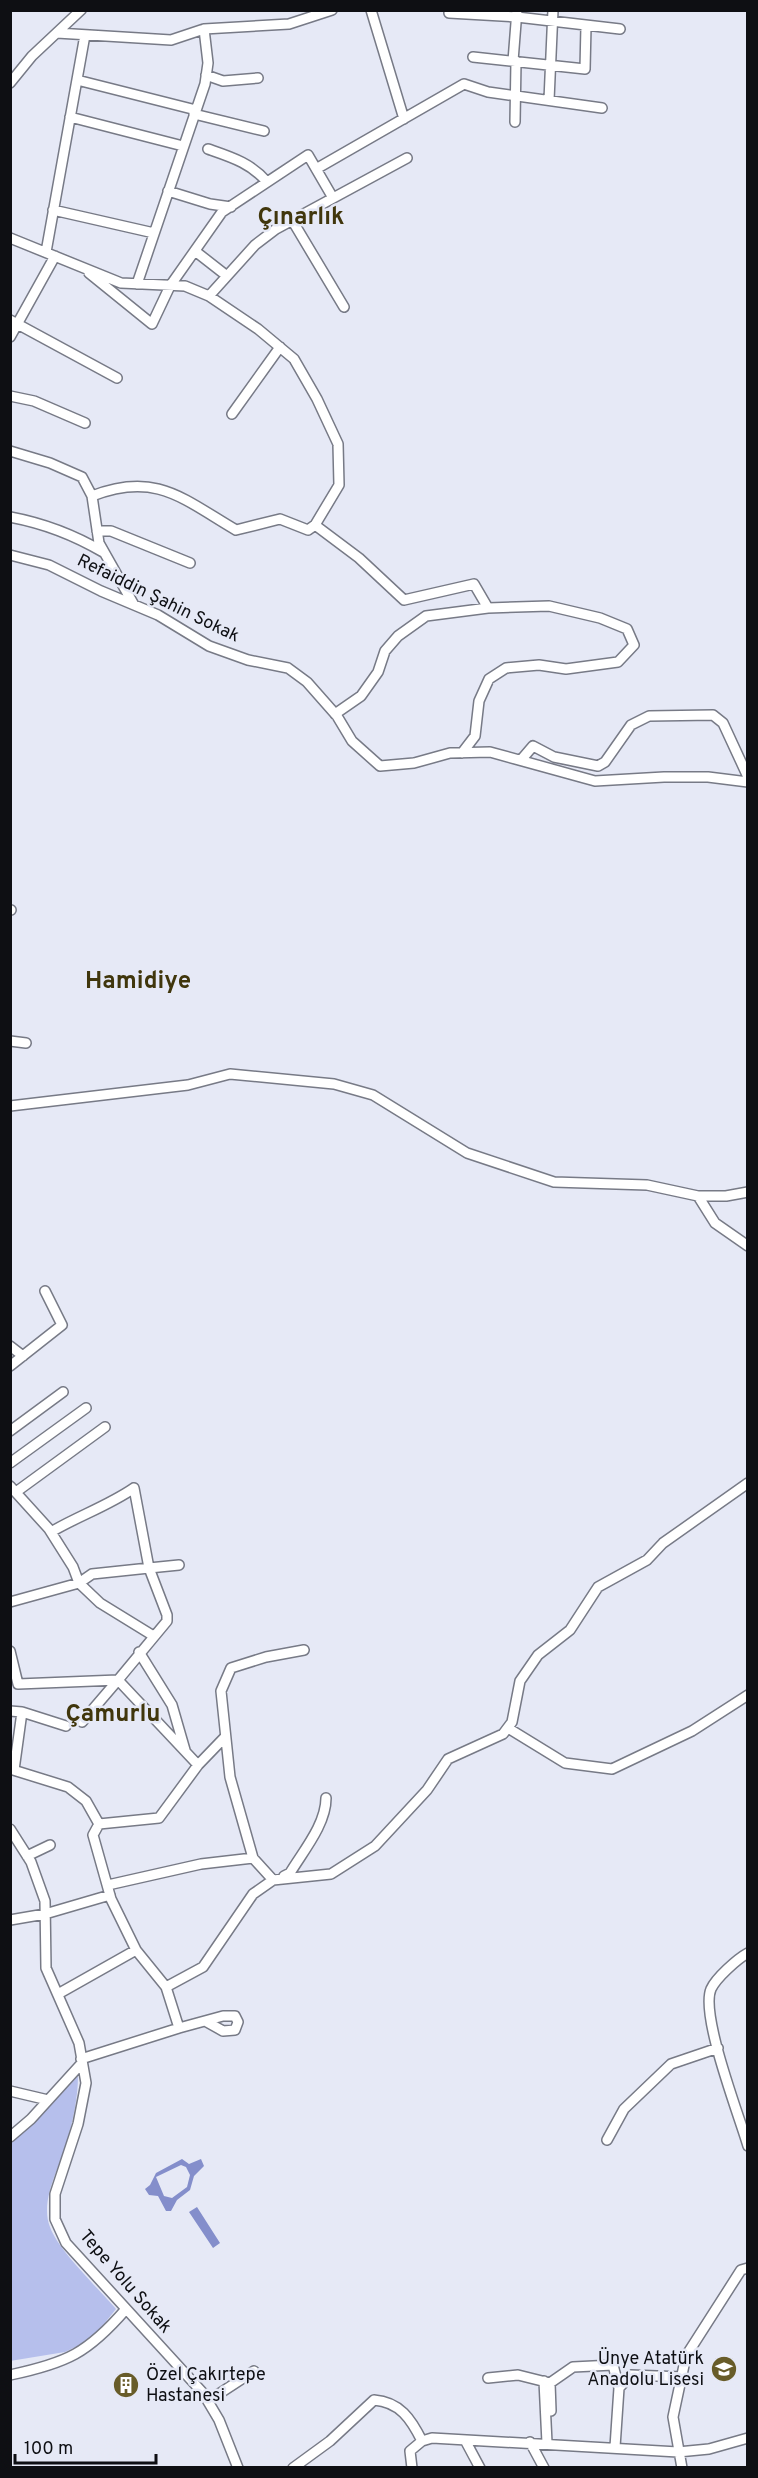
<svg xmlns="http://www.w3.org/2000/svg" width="758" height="2478" font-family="Overpass,sans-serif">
  <rect width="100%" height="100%" fill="#e6e9f6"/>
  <!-- green -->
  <path fill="#b6bfec" d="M78,2076c0,21 -5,43 -10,63 -7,26 -29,61 -18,88 8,23 49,62 66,82l-24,30 -27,13 -55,9v-218l25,-21z"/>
  <!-- water -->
  <path fill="#848ecb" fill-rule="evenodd" d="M182,2159l7,5 12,-5 3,7 -10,10 -4,14 -13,10 -6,11h-5l-8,-15 -9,-1 -4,-6 5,-4 6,-12zM181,2165l5,2 4,8 -3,12 -15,11 -8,-2 -8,-19z
    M197,2207l23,36 -7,5 -24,-36z"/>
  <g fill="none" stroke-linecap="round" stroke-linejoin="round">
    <!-- minor casing -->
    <g stroke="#777a86" stroke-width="12">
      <path id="minor" d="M371,10l33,109
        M449,13l68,4 103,12
        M57,33l114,7 33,-11 85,-5 43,-14
        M473,57l112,12 1,-43
        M513,61l4,-51
        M206,75l17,6 35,-3
        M77,80l119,30
        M10,83l22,-27 49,-46
        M549,100l4,-90
        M194,114l70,17
        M70,117l113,29
        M515,122l1,-61
        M208,149c23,8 43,14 59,33
        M316,169l148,-85 24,8 114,16
        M168,191l42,13 21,3
        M53,210l101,23
        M292,220l52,87
        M10,238l111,45 64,3 24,10 49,33 36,30 23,40 21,45 1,41 -24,40 -7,5 -28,-11 -44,11c-53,-31 -80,-59 -144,-34
        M195,251l32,25
        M46,252l39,-217
        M89,273l63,51 18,-38 52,-74 86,-57 25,43
        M137,284l68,-200 3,-21 -4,-34
        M209,296l46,-51 21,-16 131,-71
        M10,320l107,58
        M10,337l45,-81
        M10,396l24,5 51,22
        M232,414l48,-67
        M10,451l40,12 32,14 10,19 7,47 35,62
        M10,517c32,6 66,19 93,35
        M315,525l44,33 45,42 70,-16 14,24
        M97,531h14l79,32
        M10,555l39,10 52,26 57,24 51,31 39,14 40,8 19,14 30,34 15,25 28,25 34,-3 36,-10 40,-1 105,29 69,-4h44l40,5
        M335,714l26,-18 17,-24 7,-21 13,-15 28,-20 62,-8 61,-2 51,12 27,11 7,16 -16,17 -52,7 -27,-4 -33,3 -17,11 -10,22 -4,35 -13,17
        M521,760l12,-14 21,11 44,9 7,-4 26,-37 18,-9 64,-1 10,8 25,54
        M10,910h1
        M10,1041l16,2
        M10,1106l178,-21 42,-11 104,10 39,11 94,58 87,29 93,3 51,11h28l22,-4
        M698,1196l17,27 33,23
        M10,1346l13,10
        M10,1366l52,-41 -17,-34
        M10,1431l53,-39
        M10,1463l76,-55
        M10,1486l39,43 24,38 6,16 21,20 52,32
        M16,1492l89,-65
        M179,1565l-30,3 18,47v6l-49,59 80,85 27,-28
        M10,1602l69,-19 13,-9 57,-6 -15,-80c-26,18 -56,28 -83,44
        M10,1651l8,33 100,-4
        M139,1652l33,53 13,45
        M10,1711l12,1 -8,58
        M22,1712l44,14
        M82,1722l36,-42
        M508,1728l57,35 47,6 80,-38 56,-36
        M10,1769l58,18 18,14 13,23 60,-6 39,-53
        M99,1824l-6,11 18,64 25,51
        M10,1829l21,33 14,39 1,67 33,75 7,40 -8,41 -23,70v25l11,24 137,150 16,27 19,48
        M27,1856l23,-11
        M284,1876l6,-3c14,-23 36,-49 36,-75
        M273,1880l58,-6 44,-28 52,-56 21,-31 55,-25 9,-12 8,-41 18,-26 32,-25 28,-43 49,-27 16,-17 85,-60
        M108,1885l93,-21 52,-6
        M10,1920l35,-6 65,-19
        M748,1953c-11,6 -32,25 -37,36 -11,26 28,126 37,157
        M166,1987l37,-20 50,-73 20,-14 -20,-22 -23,-81 -9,-86 10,-23 35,-11 38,-7
        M58,1994l78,-44 30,37 13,41 -98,31
        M179,2028l44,-12h12l3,6 -3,8 -12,1 -16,-9
        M10,2091l38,9
        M10,2137l21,-18 50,-55
        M607,2140l17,-31 47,-45 47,-16
        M10,2375c57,-12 78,-22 116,-66
        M488,2378l30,-3 32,8 23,-16 40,-2 6,23
        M544,2381l3,62
        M550,2383l1,28
        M208,2401l46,-30
        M465,2440l15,28
        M530,2442l14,26
        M615,2447l4,-59 12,-13 51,2
        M293,2468l37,-27 44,-41c26,2 37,19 48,41
        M412,2468l-2,-17 12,-10 10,-3 246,14 31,-3 39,-11
        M682,2468l-9,-51 13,-61 55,-86 7,-2"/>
    </g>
    <!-- minor -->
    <use href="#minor" stroke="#fff" stroke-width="9"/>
  </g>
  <!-- icons -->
  <defs>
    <g id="school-disc" transform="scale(1.35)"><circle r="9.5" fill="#685c29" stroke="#e6e9f6"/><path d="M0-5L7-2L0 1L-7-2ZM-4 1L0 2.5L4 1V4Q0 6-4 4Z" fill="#fff"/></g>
    <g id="building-disc" transform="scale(1.35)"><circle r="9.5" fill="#685c29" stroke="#e6e9f6"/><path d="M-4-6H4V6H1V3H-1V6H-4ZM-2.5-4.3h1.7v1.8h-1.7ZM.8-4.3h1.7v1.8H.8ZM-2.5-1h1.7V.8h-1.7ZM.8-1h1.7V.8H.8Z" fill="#fff"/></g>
  </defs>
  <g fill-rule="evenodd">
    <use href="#school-disc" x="724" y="2369"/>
    <use href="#building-disc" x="126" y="2385"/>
  </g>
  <g text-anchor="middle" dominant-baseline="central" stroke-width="5" stroke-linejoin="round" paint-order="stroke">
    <!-- street labels -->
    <g font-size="18" fill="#0e0f13" stroke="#e6e9f6">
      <text transform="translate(158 599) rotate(26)">Refaiddin Şahin Sokak</text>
      <text transform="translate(125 2282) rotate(49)">Tepe Yolu Sokak</text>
    </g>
    <!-- poi labels -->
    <g font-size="18" fill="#0e0f13" stroke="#e6e9f6" text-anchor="end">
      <text x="704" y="2359">Ünye Atatürk<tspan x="704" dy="21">Anadolu Lisesi</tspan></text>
      <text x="146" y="2375" text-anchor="start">Özel Çakırtepe<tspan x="146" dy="21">Hastanesi</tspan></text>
    </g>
    <!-- district labels -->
    <g font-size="24" font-weight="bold" fill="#40360c" stroke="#e6e9f6">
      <text x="301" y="218">Çınarlık</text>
      <text x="138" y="982">Hamidiye</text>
      <text x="113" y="1715">Çamurlu</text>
    </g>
  </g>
  <!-- border -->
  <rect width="758" height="2478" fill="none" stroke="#0e0f13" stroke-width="24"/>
  <!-- scale -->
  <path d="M15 2454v9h141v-9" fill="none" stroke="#0e0f13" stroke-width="3"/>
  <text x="24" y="2454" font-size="18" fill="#0e0f13" stroke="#e6e9f6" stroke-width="4.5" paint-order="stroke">100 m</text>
</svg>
